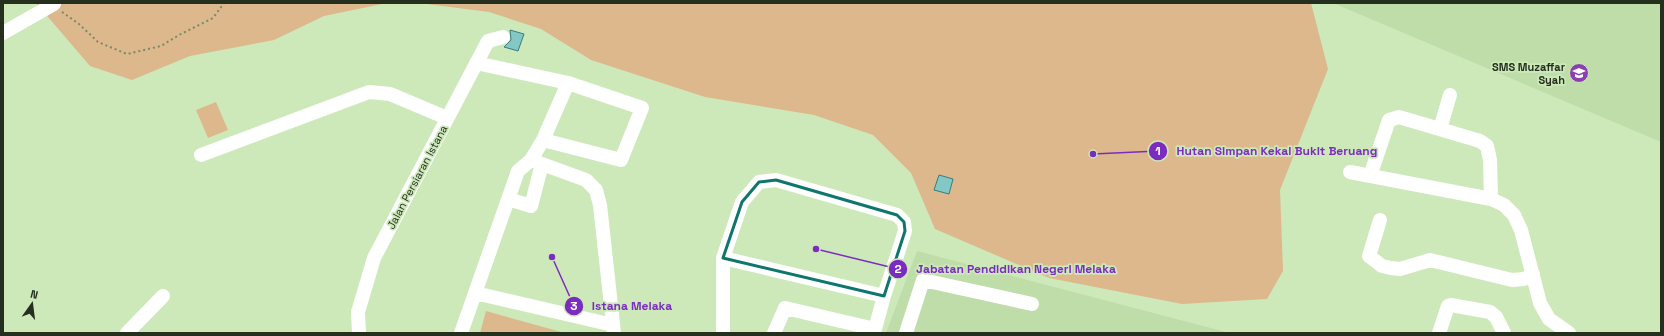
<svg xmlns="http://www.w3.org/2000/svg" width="1664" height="336" font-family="'Space Grotesk',sans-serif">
  <rect width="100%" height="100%" fill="#cde9ba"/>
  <!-- built -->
  <path fill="#bedda8" d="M1333,3h328v139z
    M917,251l309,81 -340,1z"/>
  <!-- green -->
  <path fill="#dcb88c" d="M36,3h351l-63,13 -50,24 -84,16 -58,24 -42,-14z
    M419,3h892l17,66 -48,121 3,81 -16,28 -85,5 -133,-26 -114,-49 -24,-56 -38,-38 -59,-20 -109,-18 -114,-37 -50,-31 -52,-17z
    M216,102l12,28 -20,8 -12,-28z
    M486,311l79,22h-85z"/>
  <!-- building -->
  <path fill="#84c8c5" stroke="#397d7b" d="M510,30l14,4 -6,17 -14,-4 7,-7z
    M939,175l14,4 -4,15 -15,-4z"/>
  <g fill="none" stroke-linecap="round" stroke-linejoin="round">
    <!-- path -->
    <path stroke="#768a6a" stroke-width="2" stroke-dasharray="2 3" stroke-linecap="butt" d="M62,12l17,12 19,18 29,12 34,-8 18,-11 34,-17 11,-15"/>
    <!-- minor -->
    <path stroke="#fff" stroke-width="14" d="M3,33l51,-29
      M476,63l92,20 74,25 -21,52 -78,-20
      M1440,129l10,-34
      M201,155l168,-63 21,2 57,24
      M531,160l55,20 10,10 4,15 14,128
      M1350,172l141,27 13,6 10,10 7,15 19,73 9,16 20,14
      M1370,176l19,-56 10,-3 81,24 7,5 3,14 1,39
      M508,199l23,7 11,-42
      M1380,220l-11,36 13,10 9,2 9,1 30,-9 82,20 12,-1 9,-5
      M723,258l161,38
      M475,293l138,32
      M127,333l36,-37
      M359,333l-1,-21 16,-54 114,-217 15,-4
      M461,333l57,-162 13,-11 12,-20 25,-57
      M723,333v-75l19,-56 17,-20 17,-2 121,35 7,7 1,9 -21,65 -9,33 -90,-21 -11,25
      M906,333l17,-53 109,24
      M1439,333l9,-27 3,-1 39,7 6,5 8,16"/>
  </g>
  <!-- marked area -->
  <path fill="none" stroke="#0f766e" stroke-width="3" stroke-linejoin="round" d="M776,180l121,35 7,7 1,9 -21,65 -161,-38 19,-56 17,-20z"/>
  <!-- icons -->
  <defs>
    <g id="school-disc" transform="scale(1)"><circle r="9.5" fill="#8b3fb0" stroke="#cde9ba"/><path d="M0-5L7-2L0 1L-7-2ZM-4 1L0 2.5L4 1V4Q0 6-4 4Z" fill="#fff"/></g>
  </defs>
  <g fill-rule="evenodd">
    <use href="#school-disc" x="1579" y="73"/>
  </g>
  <g text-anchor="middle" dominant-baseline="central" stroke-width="3.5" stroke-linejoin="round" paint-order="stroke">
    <!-- poi labels -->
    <g font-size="11" font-weight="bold" fill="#242f1d" stroke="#cde9ba" text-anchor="end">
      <text x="1565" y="67">SMS Muzaffar<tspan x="1565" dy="13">Syah</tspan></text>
    </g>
    <!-- street labels -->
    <g font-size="11" fill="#242f1d" stroke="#cde9ba">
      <text transform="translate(417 177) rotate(-62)">Jalan Persiaran Istana</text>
    </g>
  </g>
  <!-- callouts -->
  <path fill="none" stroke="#7b2cbf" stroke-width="1.5" d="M1093 154L1158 151M816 249L898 269M552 257L574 306"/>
  <g fill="#7b2cbf" stroke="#cde9ba" stroke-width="1.5">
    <circle cx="1093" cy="154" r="4"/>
    <circle cx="816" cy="249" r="4"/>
    <circle cx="552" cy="257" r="4"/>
    <circle cx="1158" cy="151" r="10"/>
    <circle cx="898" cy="269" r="10"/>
    <circle cx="574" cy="306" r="10"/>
  </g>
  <g font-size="12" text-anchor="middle" font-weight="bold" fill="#fff">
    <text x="1158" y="155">1</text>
    <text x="898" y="273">2</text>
    <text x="574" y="310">3</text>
  </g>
  <g font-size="12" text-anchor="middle" font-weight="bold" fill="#7b2cbf" stroke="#cde9ba" stroke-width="3.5" stroke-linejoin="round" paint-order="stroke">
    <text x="1277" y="155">Hutan Simpan Kekal Bukit Beruang</text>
    <text x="1016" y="273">Jabatan Pendidikan Negeri Melaka</text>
    <text x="632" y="310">Istana Melaka</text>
  </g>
  <!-- border -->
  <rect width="1664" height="336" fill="none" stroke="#242f1d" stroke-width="8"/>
  <!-- north arrow -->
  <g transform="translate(32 304) rotate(14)" stroke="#cde9ba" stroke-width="3" paint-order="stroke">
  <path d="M0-3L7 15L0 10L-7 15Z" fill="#242f1d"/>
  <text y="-6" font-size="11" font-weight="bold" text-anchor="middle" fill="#242f1d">N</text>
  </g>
</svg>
